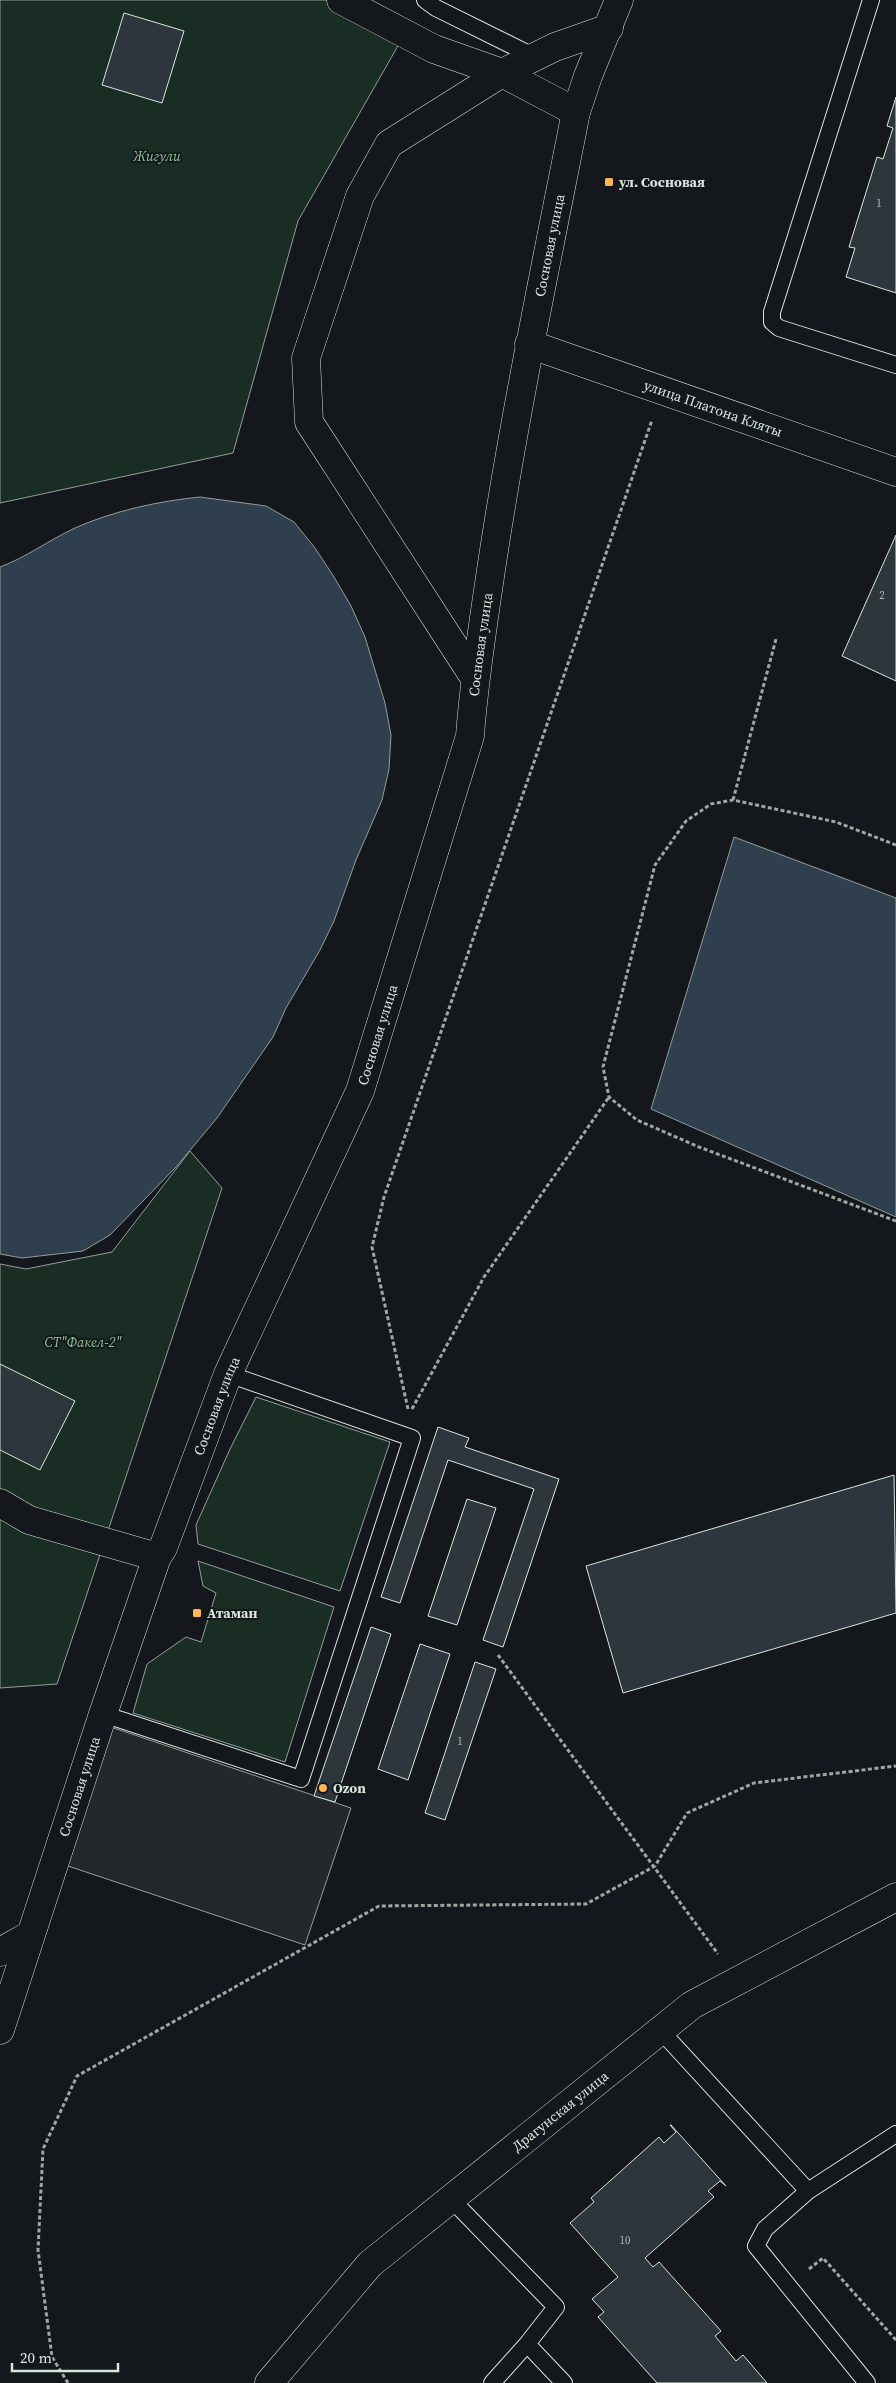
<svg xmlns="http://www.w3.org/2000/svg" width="896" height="2383" font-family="'Source Serif 4',serif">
  <rect width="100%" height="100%" fill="#14181c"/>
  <!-- green -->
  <path fill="#1a2d24" stroke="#939e99" d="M0,0h364l43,30 -109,191 -65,232 -233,50z
    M190,1151l32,37 -165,496 -57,4v-424l26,5 86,-17z
    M256,1397l134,45 -50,149 -142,-47 -2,-19 34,-76z
    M198,1561l136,46 -49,155 -152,-49 14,-49 39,-27 15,5 15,-49 -13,-7z"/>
  <!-- parking -->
  <path fill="#24282b" stroke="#939e99" d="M105,1725l246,83 -46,137 -246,-82z"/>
  <!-- water -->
  <path fill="#2f3f4d" stroke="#939e99" d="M200,497l66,9 28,16 21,26 19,29 17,29 14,31 20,66 6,32 -2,34 -7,31 -26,60 -22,61 -14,29 -34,58 -13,29 -56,81 -41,49 -66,68 -27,16 -61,7 -22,-4v-687c27,-10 49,-27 75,-39 38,-17 84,-27 125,-31z
    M734,837l162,61v319l-245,-108z"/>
  <!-- building -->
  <path fill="#2c363c" stroke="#d8e6dc" d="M124,13l60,18 -22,72 -60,-18z
    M896,97v196l-50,-16 9,-29 -6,-1 28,-90 6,2 10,-31 -6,-2z
    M896,535v146l-54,-25z
    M0,1364l75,37 -35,69 -40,-20z
    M438,1427l31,11 -4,9 94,32 -56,168 -20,-7 51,-151 -86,-29 -48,143 -19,-6z
    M894,1475l2,138 -273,80 -37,-127z
    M467,1499l29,9 -39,117 -29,-9z
    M371,1627l20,7 -56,168 -21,-6z
    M420,1644l30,10 -42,126 -30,-11z
    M475,1662l21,7 -51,151 -20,-7z
    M670,2125h1l55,61 -6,-5 -12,10 6,6 -69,61 8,9 6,-5 62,69 -6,5 21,25 7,-6 24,28h-110l-59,-66 6,-5 -12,-13 26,-22 -48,-54 24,-21 -3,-4 68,-61 5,6 12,-11z"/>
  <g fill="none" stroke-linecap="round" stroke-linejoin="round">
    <!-- lane casing -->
    <g stroke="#d8e6dc" stroke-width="18">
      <path id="lane" d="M425,0l11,8 99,49
        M871,0l-99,312v10l7,6 117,37
        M103,1714l198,65 111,-341 -184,-64
        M661,2031l147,160 -43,38 -9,17 111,137
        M808,2191l88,-57
        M451,2199l105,108 -29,37 37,39
        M492,2383l35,-39"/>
    </g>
    <!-- street casing -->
    <g stroke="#d8e6dc" stroke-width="29">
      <g id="street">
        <path d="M341,0l93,49 68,24 74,39"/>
        <path id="s1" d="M529,344l367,128"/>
        <path d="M474,677l-165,-255 -3,-64 54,-162 29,-52 113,-71 53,-26 54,-19"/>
        <path d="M0,1503l29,17 128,37"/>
        <path id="s2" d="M0,2030l103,-316 54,-157 6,-9 65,-174 132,-283 110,-355c4,-56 13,-111 21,-166 23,-153 55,-306 85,-458l12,-36 31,-76"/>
        <path id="s3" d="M269,2383l101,-119 322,-259 204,-108"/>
      </g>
    </g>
    <!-- secondary casing -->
    <g stroke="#d8e6dc" stroke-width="29">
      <path id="secondary" d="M0,1952l30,-17"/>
    </g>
    <!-- path -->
    <path stroke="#9da8a2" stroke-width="3" stroke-dasharray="4 2.5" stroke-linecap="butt" d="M733,800l43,-161
      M896,845l-60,-23 -103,-22 -22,4 -25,17 -31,44 -52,202 6,30 28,23 62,27 197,74
      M408,1409l-36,-162 12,-50 268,-777
      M412,1409l72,-132 125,-180
      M498,1655l220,299
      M809,2269l14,-11 73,82
      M68,2383l-16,-26 -14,-107 5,-101 34,-73 302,-170 207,-2 69,-38 32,-53 67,-30 142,-17"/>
    <!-- lane -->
    <use href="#lane" stroke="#14181c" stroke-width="16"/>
    <!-- street -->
    <use href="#street" stroke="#14181c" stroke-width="28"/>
    <!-- secondary -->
    <use href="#secondary" stroke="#14181c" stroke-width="28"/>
  </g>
  <!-- markers -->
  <g fill="#ffb74d" stroke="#14181c" stroke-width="2">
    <rect x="604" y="177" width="10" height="10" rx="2.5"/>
    <rect x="192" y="1608" width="10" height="10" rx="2.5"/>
    <circle cx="323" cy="1788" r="5"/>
  </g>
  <g text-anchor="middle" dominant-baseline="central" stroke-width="4" stroke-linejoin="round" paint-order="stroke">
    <!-- number labels -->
    <g font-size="11" fill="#adbab4">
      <text x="879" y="203">1</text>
      <text x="882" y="595">2</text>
      <text x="460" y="1741">1</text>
      <text x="625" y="2240">10</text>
    </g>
    <!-- park labels -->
    <g font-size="14" font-style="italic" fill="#8ac095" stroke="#14181c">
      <text x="157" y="156">Жигули</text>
      <text x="83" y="1342">СТ"Факел-2"</text>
    </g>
    <!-- poi labels -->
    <g font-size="14" font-weight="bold" fill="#d8e6dc" stroke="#14181c" text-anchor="start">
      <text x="619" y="182">ул. Сосновая</text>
      <text x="207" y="1613">Атаман</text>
      <text x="333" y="1788">Ozon</text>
    </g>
    <!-- street labels -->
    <g font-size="14" fill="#d8e6dc" stroke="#14181c">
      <text stroke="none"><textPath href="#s2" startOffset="1876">Сосновая улица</textPath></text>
      <text stroke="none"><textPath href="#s1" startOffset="195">улица Платона Кляты</textPath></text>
      <text stroke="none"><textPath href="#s2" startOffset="1471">Сосновая улица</textPath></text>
      <text stroke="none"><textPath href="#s2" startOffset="1066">Сосновая улица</textPath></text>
      <text stroke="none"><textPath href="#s2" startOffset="661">Сосновая улица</textPath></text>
      <text stroke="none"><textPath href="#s2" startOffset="256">Сосновая улица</textPath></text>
      <text stroke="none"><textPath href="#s3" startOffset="400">Драгунская улица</textPath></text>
    </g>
  </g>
  <!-- scale -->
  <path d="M12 2363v8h106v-8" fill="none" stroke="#d8e6dc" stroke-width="2.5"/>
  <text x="20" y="2363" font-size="15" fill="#d8e6dc" stroke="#14181c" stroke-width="4" paint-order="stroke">20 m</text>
</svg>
